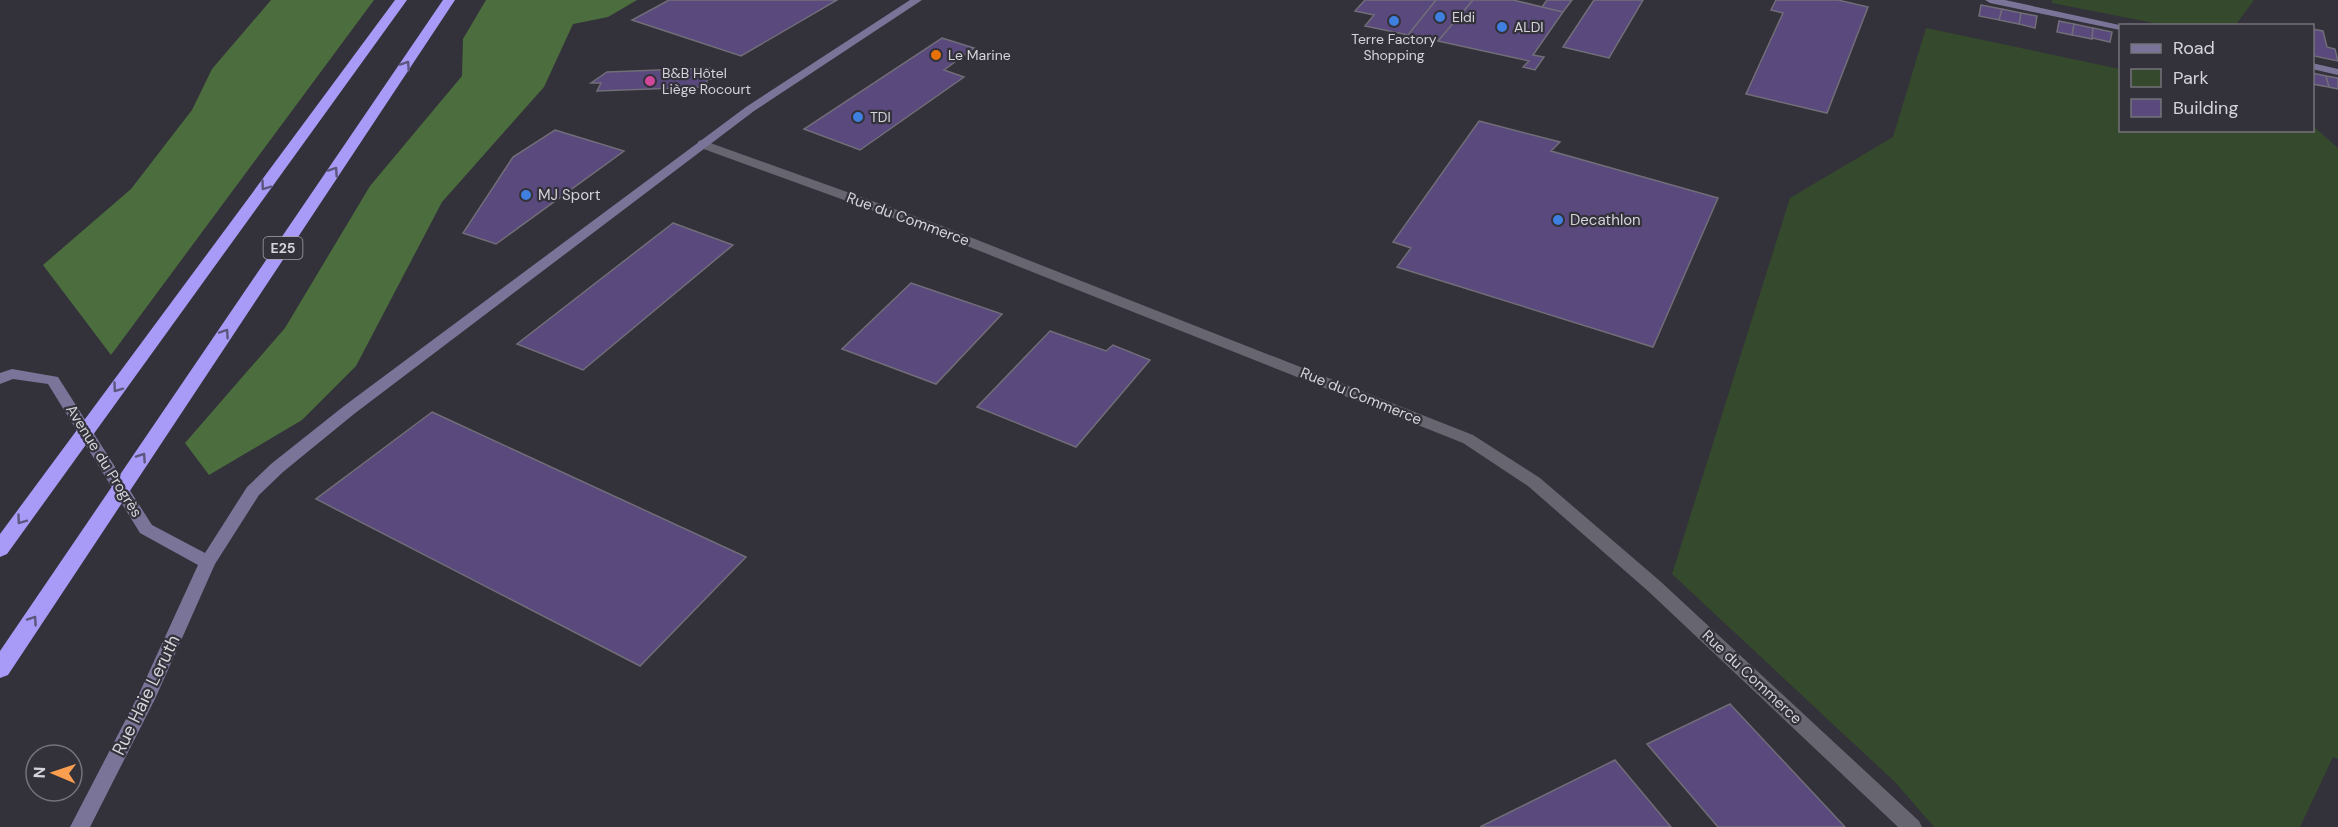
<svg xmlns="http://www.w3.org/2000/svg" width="2338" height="827" font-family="'DM Sans',sans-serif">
  <rect width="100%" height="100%" fill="#33313a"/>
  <!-- green -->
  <path fill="#354a2c" d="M2052,0h202l-19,26 -71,-1 -112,-22z
    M1926,28l194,41v61h192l1,-4 25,22v611l-5,-2 -33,70h-366l-38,-44 -224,-209 118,-376 103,-61z"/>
  <!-- forest -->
  <path fill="#4c6e3e" d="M271,0h103l-263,355 -68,-90 88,-76 61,-79 20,-41z
    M486,0h151l-29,17 -35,7 -29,63 -102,115 -86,164 -54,54 -93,55 -24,-32 100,-115 85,-142 92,-110 1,-37z"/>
  <!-- building -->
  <path fill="#59497c" stroke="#716e79" stroke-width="1.5" d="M669,0h168l-96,56 -109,-36z
    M1365,0h71l-28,35 -43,-9 9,-11 -19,-4z
    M1436,0h37l-35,41 -30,-6z
    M1473,0h40l50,12 -30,43 11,2 -9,13 -12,-3 6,-6 -91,-20z
    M1547,0h25l-9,12 -21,-5z
    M1594,0h49l-34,58 -46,-11z
    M1776,0h62l30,7 -41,106 -81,-19 37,-81 -12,-3z
    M1981,5l21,4 -3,11 -20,-4z
    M2002,9l19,4 -2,11 -20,-4z
    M2021,13l16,3 -2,12 -16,-4z
    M2059,21l15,3 -2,11 -15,-3z
    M2074,24l19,4 -1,11 -20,-4z
    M2093,28l19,4 -2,10 -18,-4z
    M2312,29l11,2 4,16 8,2 3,12 -24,-5z
    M942,38l32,10 -30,22 20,7 -104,73 -56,-21z
    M710,68l7,11h-9l-4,8 -107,4 4,-8h-10l16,-11z
    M2312,73l14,3 3,11 -17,-3z
    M2326,76l12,2v11l-9,-2z
    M1479,121l81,21 -9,9 167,47 -65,149 -256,-80 14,-19 -18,-6z
    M555,130l69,21 -128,93 -33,-11 50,-76z
    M673,223l60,22 -150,125 -66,-26z
    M911,283l91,31 -66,70 -94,-35z
    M1050,331l56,20 7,-6 37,15 -74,87 -99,-40z
    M432,412l314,145 -106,109 -324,-167z
    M1730,704l115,123h-127l-71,-83z
    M1615,760l56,67h-191z"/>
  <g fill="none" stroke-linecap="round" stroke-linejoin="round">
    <!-- street -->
    <path fill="#67656f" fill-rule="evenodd" d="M702,140l240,86 531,209 67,43 120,103 259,240 3,6h-24l-250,-236 -120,-105 -65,-43 -531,-211 -234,-85v-6z"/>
    <!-- secondary -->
    <path fill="#7a7598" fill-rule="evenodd" d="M910,0h12l-168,111 -400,303 -71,58 -24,23 -44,69 -60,135 -65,128h-20l68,-131 60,-131 -58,-32 -92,-149 -35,-5 -13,5v-11l12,-4 46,8 94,148 53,28 42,-66 24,-23 73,-58 402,-299z
      M1985,0h20l119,26h-4v4l-130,-27z
      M2312,63l26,6v6l-26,-6z"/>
    <!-- highway -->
    <path fill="#a89af7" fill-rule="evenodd" d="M395,0h12l-400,554 -7,3v-23z
      M443,0h12l-447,675 -8,3v-27z"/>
  </g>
  <!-- one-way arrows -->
  <defs><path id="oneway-chevron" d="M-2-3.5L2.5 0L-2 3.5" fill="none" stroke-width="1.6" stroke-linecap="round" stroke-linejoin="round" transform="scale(1.5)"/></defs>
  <g stroke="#5c567c">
    <use href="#oneway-chevron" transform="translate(406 65) rotate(-56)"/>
    <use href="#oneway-chevron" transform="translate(334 171) rotate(-56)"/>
    <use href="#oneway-chevron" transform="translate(265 186) rotate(126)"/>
    <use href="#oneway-chevron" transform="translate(225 333) rotate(-56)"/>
    <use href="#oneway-chevron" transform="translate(117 388) rotate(126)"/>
    <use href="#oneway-chevron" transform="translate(142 457) rotate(-56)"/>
    <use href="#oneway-chevron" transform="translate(21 520) rotate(126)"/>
    <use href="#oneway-chevron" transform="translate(33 620) rotate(-56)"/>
  </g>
  <!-- markers -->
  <g fill="#3f7fe0" stroke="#33313a" stroke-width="2">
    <circle cx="1440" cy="17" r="6"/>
    <circle cx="1394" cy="21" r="6"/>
    <circle cx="1502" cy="27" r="6"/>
    <circle cx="858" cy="117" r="6"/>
    <circle cx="526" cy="195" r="6"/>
    <circle cx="1558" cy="220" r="6"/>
  </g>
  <circle fill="#e8710a" stroke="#33313a" stroke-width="2" cx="936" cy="55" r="6"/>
  <circle fill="#d1479c" stroke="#33313a" stroke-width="2" cx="650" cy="81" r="6"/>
  <g text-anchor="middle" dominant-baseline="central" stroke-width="4.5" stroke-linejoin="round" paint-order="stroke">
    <!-- far-poi labels -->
    <g font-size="14" fill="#d6d4da" stroke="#33313a" text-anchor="start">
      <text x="1452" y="17">Eldi</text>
      <text x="1514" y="27">ALDI</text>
      <text x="1394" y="39" text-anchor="middle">Terre Factory<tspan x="1394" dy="16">Shopping</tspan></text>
      <text x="948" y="55">Le Marine</text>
      <text x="662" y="73">B&amp;B Hôtel<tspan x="662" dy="16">Liège Rocourt</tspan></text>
      <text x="870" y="117">TDI</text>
    </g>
    <!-- shield labels -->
    <rect fill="#33313a" stroke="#a5a3aa" stroke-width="1.5" x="263.5" y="237" width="39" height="22" rx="4.5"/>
    <g font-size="14" font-weight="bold" fill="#d6d4da">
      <text x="283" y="248">E25</text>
    </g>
    <!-- poi labels -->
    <g font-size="15" fill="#d6d4da" stroke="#33313a" text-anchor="start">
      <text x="538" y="195">MJ Sport</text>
      <text x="1570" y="220">Decathlon</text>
    </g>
    <!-- street labels -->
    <g font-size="15" fill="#d6d4da" stroke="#33313a">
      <text transform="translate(908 219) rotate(20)">Rue du Commerce</text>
      <text transform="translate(1361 396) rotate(22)">Rue du Commerce</text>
      <text transform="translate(104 461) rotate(58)">Avenue du Progrès</text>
      <text transform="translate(1752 677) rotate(43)">Rue du Commerce</text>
    </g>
    <!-- near-street labels -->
    <g font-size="18" fill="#d6d4da" stroke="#33313a">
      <text transform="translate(146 695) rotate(-64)">Rue Haie Leruth</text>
    </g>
  </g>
  <!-- legend -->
  <rect x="2119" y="24" width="195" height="108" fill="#33313a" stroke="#74727a" stroke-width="1.5"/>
  <rect x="2131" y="44" width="30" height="9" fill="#7a7598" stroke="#74727a" stroke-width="1.5"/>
  <text x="2173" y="54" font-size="18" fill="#d6d4da">Road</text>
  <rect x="2131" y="69" width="30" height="18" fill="#354a2c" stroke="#74727a" stroke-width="1.5"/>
  <text x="2173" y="84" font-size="18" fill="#d6d4da">Park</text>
  <rect x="2131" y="99" width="30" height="18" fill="#59497c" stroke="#74727a" stroke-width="1.5"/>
  <text x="2173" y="114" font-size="18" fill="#d6d4da">Building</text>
  <!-- north arrow -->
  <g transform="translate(54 773) rotate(272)"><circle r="28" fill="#33313a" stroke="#74727a" stroke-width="1.5"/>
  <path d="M0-4.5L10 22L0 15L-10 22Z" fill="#fb9e50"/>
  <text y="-9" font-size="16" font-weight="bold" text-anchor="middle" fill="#d6d4da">N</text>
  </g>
</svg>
